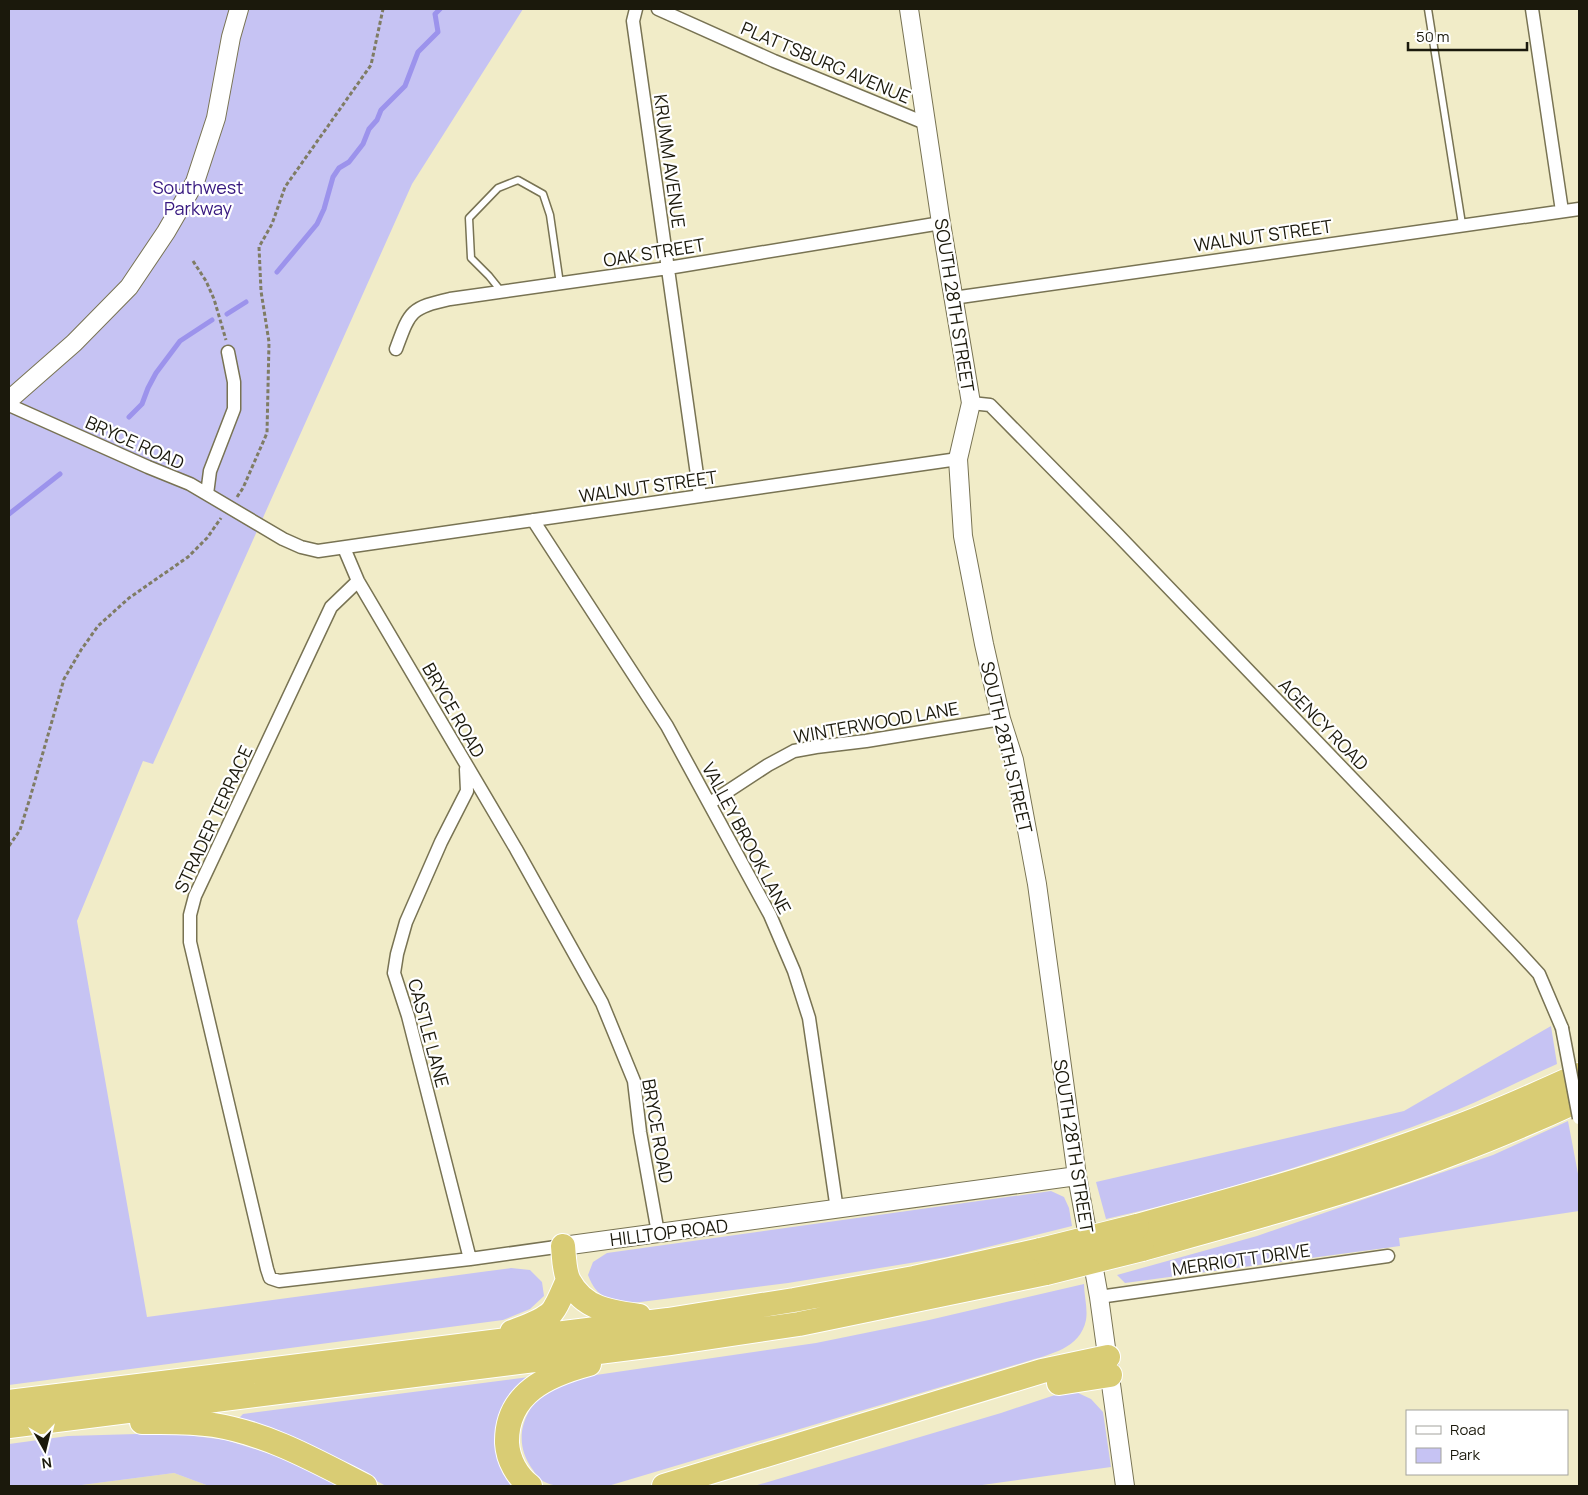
<svg xmlns="http://www.w3.org/2000/svg" width="1588" height="1495" font-family="Manrope,sans-serif">
  <rect width="100%" height="100%" fill="#f1ecc8"/>
  <!-- built -->
  <path fill="#e6dfb5" d="M174,1473l35,13h-135z"/>
  <!-- green -->
  <path fill="#c6c3f3" d="M9,9h514l-111,175 -259,580 -10,-3 -66,160 70,396 364,-49 19,2 12,12 2,14 -14,13 -27,11 -494,65z
    M1551,1026l6,38c-34,15 -66,32 -100,46 -114,44 -232,82 -351,109l-10,-37 308,-71z
    M1568,1121l11,58v32l-180,27 1,8 -275,37 -8,-8 140,-39 236,-81z
    M1051,1191l13,6 5,11 3,18 -125,31 -159,26 -155,20c-24,-3 -36,-4 -45,-28l5,-13 14,-9z
    M1084,1284c0,11 4,25 2,36 -6,29 -36,34 -61,42l-417,124c-17,0 -54,5 -68,-7 -2,-2 -5,-6 -7,-9 -22,-29 -10,-63 19,-83 8,-5 27,-8 37,-11l227,-33 113,-23z
    M529,1377l-32,67 6,30 11,12h-128l-81,-43 -69,-22 7,-7z
    M1076,1392l15,7 12,13 8,55 -136,19h-221l247,-73 54,-18z
    M171,1433l55,7 51,16 65,30h-133l-35,-13 -100,13h-65v-42l59,-8z"/>
  <g fill="none" stroke-linecap="round" stroke-linejoin="round">
    <!-- stream -->
    <path stroke="#9c93ec" stroke-width="5" d="M277,272l40,-48 7,-15 9,-32 6,-9 10,-6 14,-18 6,-15 8,-9 4,-10 24,-24 13,-34 20,-20 -3,-18 5,-5
      M227,314l19,-12
      M129,417l13,-13 6,-16 8,-15 24,-32 32,-21
      M9,514l51,-40"/>
    <!-- lane casing -->
    <g stroke="#787353" stroke-width="9">
      <path id="lane" d="M1428,9l34,215
        M501,291l-12,-15 -18,-18 -2,-40 29,-30 20,-8 25,14 7,21 10,69"/>
    </g>
    <!-- street casing -->
    <g stroke="#787353" stroke-width="15">
      <path id="street" d="M636,9l-3,12 67,475
        M658,9l116,52 151,62
        M1532,9l30,202
        M953,298l626,-89
        M396,349c14,-38 14,-41 54,-50l218,-31 273,-45
        M971,403l19,2 128,130 398,414 23,25 23,54
        M9,405l139,62 42,17 93,55 18,8 17,4 640,-92
        M207,494l3,-23 24,-62v-27l-6,-30
        M533,520l134,206 103,189 24,56 15,47 28,192
        M344,548l14,33 158,268 86,154 32,78 6,51 18,101
        M358,581l-27,26 -136,289 -5,19v27l77,327 3,9 9,3 191,-22 93,-13
        M466,769l1,22 -26,51 -35,80 -9,32 -3,19 14,43 62,243
        M710,803l58,-38 26,-14 22,-4 50,-6 135,-22
        M1099,1297l289,-41"/>
    </g>
    <!-- secondary casing -->
    <g stroke="#787353" stroke-width="20">
      <path id="secondary" d="M909,9l32,214 30,180 -13,56 5,77 21,108 17,75 13,41 23,124 40,292 22,121 26,189
        M9,400l65,-57 55,-56 37,-55 29,-50 21,-64 15,-81 8,-28
        M563,1246l514,-70"/>
    </g>
    <!-- highway casing -->
    <g stroke="#fff" stroke-width="26">
      <path id="highway" d="M1137,1226c104,-28 208,-57 309,-95 45,-16 89,-36 133,-56
        M563,1246c1,10 1,26 6,35 15,28 41,31 70,35
        M1142,1249c104,-29 210,-57 311,-96 43,-16 85,-34 126,-53
        M512,1332c13,-5 30,-10 40,-20 7,-9 11,-22 16,-32
        M1059,1383l51,-8
        M9,1402l659,-82 126,-20 120,-22 127,-28
        M142,1422c24,0 48,-1 72,3 55,9 102,36 151,61
        M9,1426l661,-83 129,-19 247,-51
        M530,1486c-13,-10 -22,-26 -23,-43 -1,-50 41,-68 82,-79
        M664,1486l378,-115 66,-14"/>
    </g>
    <!-- path -->
    <path stroke="#7f7c64" stroke-width="3" stroke-dasharray="4 2.5" stroke-linecap="butt" d="M193,261l13,20 8,18 12,41
      M237,497l6,-9 24,-55 2,-91 -8,-51 -2,-44 13,-23 13,-37 86,-122 12,-56
      M9,846l11,-16 10,-32 34,-119 17,-29 17,-24 31,-28 59,-41 19,-19 14,-20"/>
    <!-- lane -->
    <use href="#lane" stroke="#fff" stroke-width="6"/>
    <!-- street -->
    <use href="#street" stroke="#fff" stroke-width="12"/>
    <!-- secondary -->
    <use href="#secondary" stroke="#fff" stroke-width="18"/>
    <!-- highway -->
    <use href="#highway" stroke="#d9cc74" stroke-width="24"/>
    <!-- street-bridge casing -->
    <g stroke="#787353" stroke-width="15" stroke-linecap="butt">
      <path id="street-bridge" d="M1562,1028l17,90"/>
    </g>
    <!-- highway-bridge casing -->
    <g stroke="#fff" stroke-width="26" stroke-linecap="butt">
      <path id="highway-bridge" d="M1041,1250l96,-24
        M1046,1273l96,-24"/>
    </g>
    <!-- street-bridge -->
    <use href="#street-bridge" stroke="#fff" stroke-width="12"/>
    <!-- highway-bridge -->
    <use href="#highway-bridge" stroke="#d9cc74" stroke-width="24"/>
  </g>
  <g text-anchor="middle" dominant-baseline="central" stroke-width="4.5" stroke-linejoin="round" paint-order="stroke">
    <!-- street labels -->
    <g font-size="18" fill="#1b190c" stroke="#fff">
      <text transform="translate(826 62) rotate(23)">PLATTSBURG AVENUE</text>
      <text transform="translate(670 161) rotate(82)">KRUMM AVENUE</text>
      <text transform="translate(1263 235) rotate(-8)">WALNUT STREET</text>
      <text transform="translate(654 252) rotate(-9)">OAK STREET</text>
      <text transform="translate(955 305) rotate(81)">SOUTH 28TH STREET</text>
      <text transform="translate(135 442) rotate(24)">BRYCE ROAD</text>
      <text transform="translate(648 486) rotate(-8)">WALNUT STREET</text>
      <text transform="translate(454 710) rotate(60)">BRYCE ROAD</text>
      <text transform="translate(876 722) rotate(-10)">WINTERWOOD LANE</text>
      <text transform="translate(1324 724) rotate(46)">AGENCY ROAD</text>
      <text transform="translate(1007 747) rotate(77)">SOUTH 28TH STREET</text>
      <text transform="translate(213 819) rotate(-65)">STRADER TERRACE</text>
      <text transform="translate(747 838) rotate(62)">VALLEY BROOK LANE</text>
      <text transform="translate(429 1033) rotate(75)">CASTLE LANE</text>
      <text transform="translate(658 1131) rotate(80)">BRYCE ROAD</text>
      <text transform="translate(1074 1146) rotate(81)">SOUTH 28TH STREET</text>
      <text transform="translate(669 1232) rotate(-7)">HILLTOP ROAD</text>
      <text transform="translate(1241 1259) rotate(-8)">MERRIOTT DRIVE</text>
    </g>
    <!-- park labels -->
    <g font-size="18" fill="#36177f" stroke="#fff">
      <text x="198" y="187">Southwest<tspan x="198" dy="21">Parkway</tspan></text>
    </g>
  </g>
  <!-- border -->
  <rect width="1588" height="1495" fill="none" stroke="#1b190c" stroke-width="20"/>
  <!-- legend -->
  <rect x="1406" y="1410" width="162" height="65" fill="#ffffff" stroke="#a4a39e"/>
  <rect x="1416" y="1426" width="25" height="8" fill="#ffffff" stroke="#a4a39e"/>
  <text x="1450" y="1435" font-size="15" fill="#1b190c">Road</text>
  <rect x="1416" y="1448" width="25" height="15" fill="#c6c3f3" stroke="#a4a39e"/>
  <text x="1450" y="1460" font-size="15" fill="#1b190c">Park</text>
  <!-- north arrow -->
  <g transform="translate(45 1450) rotate(172)" stroke="#ffffff" stroke-width="4" paint-order="stroke">
  <path d="M0-4L9 19L0 12L-9 19Z" fill="#1b190c"/>
  <text y="-8" font-size="14" font-weight="bold" text-anchor="middle" fill="#1b190c">N</text>
  </g>
  <!-- scale -->
  <path d="M1408 42v8h119v-8" fill="none" stroke="#1b190c" stroke-width="2.5"/>
  <text x="1416" y="42" font-size="15" fill="#1b190c" stroke="#ffffff" stroke-width="4" paint-order="stroke">50 m</text>
</svg>
